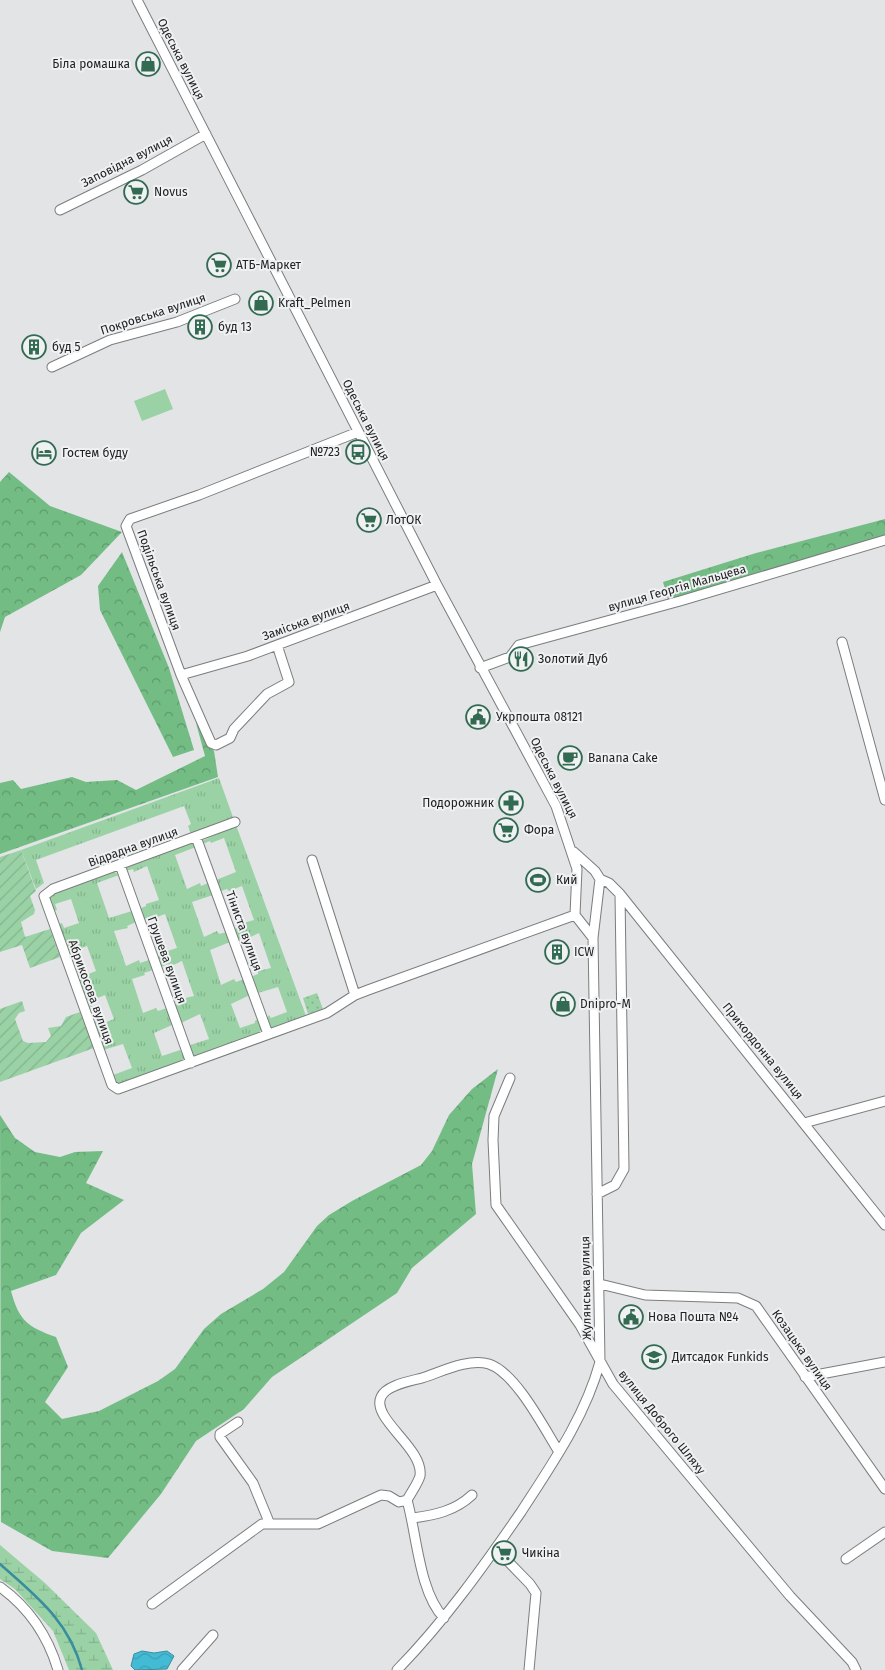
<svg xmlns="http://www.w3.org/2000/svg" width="885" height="1670" font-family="'Fira Sans',sans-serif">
  <defs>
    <pattern id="grass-tufts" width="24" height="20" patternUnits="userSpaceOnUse" patternTransform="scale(1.25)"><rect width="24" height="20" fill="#9ad2a5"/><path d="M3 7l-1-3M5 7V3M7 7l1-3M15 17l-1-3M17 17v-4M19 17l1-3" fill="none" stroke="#84b48e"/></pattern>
    <pattern id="forest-crowns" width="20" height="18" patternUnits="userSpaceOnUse" patternTransform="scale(1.25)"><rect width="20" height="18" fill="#73bd85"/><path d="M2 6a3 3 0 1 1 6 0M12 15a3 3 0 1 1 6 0" fill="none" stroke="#5e996c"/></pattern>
    <pattern id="wetland-marsh" width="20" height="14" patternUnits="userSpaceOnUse" patternTransform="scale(1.25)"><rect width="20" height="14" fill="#9ad2a5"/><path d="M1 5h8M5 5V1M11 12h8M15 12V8" fill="none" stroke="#84b48e"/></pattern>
    <pattern id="park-dots" width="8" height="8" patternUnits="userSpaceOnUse" patternTransform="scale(1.25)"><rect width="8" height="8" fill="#9ad2a5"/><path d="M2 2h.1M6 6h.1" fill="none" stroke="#84b48e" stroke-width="1.8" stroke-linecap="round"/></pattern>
    <pattern id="garden-furrows" width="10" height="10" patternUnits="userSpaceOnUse" patternTransform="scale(1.25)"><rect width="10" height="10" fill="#9ad2a5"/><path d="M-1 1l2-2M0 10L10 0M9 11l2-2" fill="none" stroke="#84b48e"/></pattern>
    <pattern id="water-waves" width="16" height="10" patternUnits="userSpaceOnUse" patternTransform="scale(1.25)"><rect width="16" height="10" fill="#43bbd5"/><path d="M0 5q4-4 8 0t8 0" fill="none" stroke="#3aa0b7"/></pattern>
  </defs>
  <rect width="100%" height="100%" fill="#e2e4e6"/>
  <!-- grass -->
  <path fill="url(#grass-tufts)" d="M219,778l15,42 -43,14 -3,-8 3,-2 -7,-18 -148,54 8,23 -8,6 -15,-39z
    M236,825l70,191 -33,12 -3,-1 -3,-9 2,-3 2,3 16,-6 -9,-25 -20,6 -7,-16 7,-3v-3l13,-3 -12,-35 -13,6 -1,-2 -7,2 -4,-10 7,-3 -1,-2 14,-4 -12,-34 -13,5 -2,-2 -6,2 -5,-11 20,-8 -12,-34 -13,5 -1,-2 -5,2 -3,-2z
    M191,842l5,5 -21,8 12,34 13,-6 1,3 7,-3 5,12 -21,7 12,35 13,-6 2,3 8,-2 3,10 -20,8 11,35 13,-6 2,3 8,-3 6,16 -19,9 9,24 15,-5v-2l3,-2 4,10 -2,3 -65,24h-2l-3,-11 19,-6 -9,-25 -19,9 -6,-18 7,-3 -1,-3 13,-3 -12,-35 -13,6 -1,-3 -7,3 -4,-10 7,-3v-2l13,-4 -12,-34 -13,5 -1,-2 -8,2 -4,-10 7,-3v-2l13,-4 -12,-34 -13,6 -1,-3 -7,2 -1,-3z
    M113,871l6,4 -22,8 12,35 23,-7 4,11 -9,4 1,2 -14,3 12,35 13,-6 1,3 9,-3 4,10 -9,3 1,2 -13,4 11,34 13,-5 2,3 9,-3 5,17 -18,8 8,23 18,-6 5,7 -2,4 -63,23 -5,-1 -2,-8 19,-7 -9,-24 -20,6 -10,-27 3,-4 3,6 15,-6 -9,-24 -15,6 2,6 -5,-1 -13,-35 4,-3 3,9 15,-6 -9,-25 -14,5 2,8h-6l-12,-34 5,-2 2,5 15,-5 -8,-24 -16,5 2,6 -4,1 -4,-13 4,-4z"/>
  <!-- forest -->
  <path fill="url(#forest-crowns)" d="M9,472l41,34 72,26 -41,43 -76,42 -5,15v-150z
    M885,519v18l-217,63 -5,-18 93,-29z
    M122,552l47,116 25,82 -21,7 -73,-147 -2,-24z
    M196,723l18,28 4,26 -218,77v-71l13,-3 8,9 51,-12 14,5 31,-2 19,10 69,-34z
    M498,1069l-26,95 4,50 -64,54 -15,25 -125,84 -28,32 -48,32 -35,53 -53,64 -56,-7 -51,-29 -1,-407 15,23 20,14 25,5 15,-5 28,-1 -17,32 38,17 -43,33 -25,42 -45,16c8,30 17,36 45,46l12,30 -23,35 17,17 37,-8 59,-30 17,-12 29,-40 17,-15 42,-25 21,-17 33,-46 12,-11 23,-14 69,-36 11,-14 17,-36 23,-26z"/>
  <!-- wetland -->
  <path fill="url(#wetland-marsh)" d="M0,1545l45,38 51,50 17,37h-44l-16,-39 -38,-42 -15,-10z"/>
  <!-- park -->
  <path fill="url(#park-dots)" d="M317,993l6,16 -15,5 -5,-16z"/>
  <!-- garden -->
  <path fill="url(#garden-furrows)" d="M21,850l15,41 -6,5 5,14 -1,4 -13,8 4,15 25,-8 10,28 -30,11 -8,-23 -22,7v-95z
    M22,1001l3,10 -6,2 -4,6 8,22 5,2 18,-1 5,-6 -3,-8 13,-2 5,-9 14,-5 14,36 -94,34v-73z"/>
  <!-- pitch -->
  <path fill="#9ad2a5" d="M165,389l8,20 -31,12 -8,-20z"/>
  <!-- water -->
  <path fill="url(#water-waves)" stroke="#398d9f" d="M142,1651l12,2 13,-2 7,5 -7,13 -32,1 -4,-4 3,-12z"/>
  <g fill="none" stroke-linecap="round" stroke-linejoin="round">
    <!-- stream -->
    <path stroke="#398d9f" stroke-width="2.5" d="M0,1564c36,32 69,57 82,106"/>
    <!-- minor casing -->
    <g stroke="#7b7d7e" stroke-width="11">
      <path id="minor" d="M137,0l300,585 119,221 21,63 -2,46 18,23
        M60,210l82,-40 64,-36
        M52,367l58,-27 67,-18 58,-23
        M842,642l43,158
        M277,645l12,37 -22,12 -33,35 -4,9 -14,7 -5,-2 -30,-68 -55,-149 4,-7 69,-24 159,-63
        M480,668l30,-11 9,-12 161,-44 205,-61
        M181,675l67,-19 189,-71
        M235,822l-182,67 -9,7 68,189 6,4 209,-76 28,-18 13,-5 207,-75
        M196,837l72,197
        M312,860l43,135
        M120,865l71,198
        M600,879l9,4 11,11
        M510,1078l-16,38 -1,24 3,65 84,120 33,59 177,212 62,66 4,8
        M804,1123l81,-22
        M597,1194l18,-9 9,-16 -4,-275 265,331
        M600,1284l45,11 93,3 18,8 129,183
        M805,1377l80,-15
        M238,1422l-18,12v3l33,46 16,39
        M413,1518c22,-3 42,-7 59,-23
        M496,1549l34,35 6,9 -7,77
        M846,1559l39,-27
        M0,1587c29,21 48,49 58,83
        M152,1604l110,-80h56l63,-29 8,1 10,6 8,-2
        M444,1618c-25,-26 -27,-83 -37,-118 4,-7 11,-17 13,-24 4,-28 -49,-57 -39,-79 5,-12 30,-16 41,-19 19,-6 46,-20 67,-14 27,9 55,64 70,88
        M182,1670l31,-35
        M397,1670c47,-48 86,-103 124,-158 31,-48 64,-95 79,-150l-7,-424 7,-59 -5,-8 -21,-19"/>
    </g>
    <!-- minor -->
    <use href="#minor" stroke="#fff" stroke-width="9"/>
  </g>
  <!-- icons -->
  <defs>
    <g id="shop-ring" transform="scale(1.25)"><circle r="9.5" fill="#f0f1f3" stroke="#326a52" stroke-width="1.5"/><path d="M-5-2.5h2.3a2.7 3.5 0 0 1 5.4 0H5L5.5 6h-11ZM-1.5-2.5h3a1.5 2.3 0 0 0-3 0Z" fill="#326a52"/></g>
    <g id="supermarket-ring" transform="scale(1.25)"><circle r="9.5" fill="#f0f1f3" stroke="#326a52" stroke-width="1.5"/><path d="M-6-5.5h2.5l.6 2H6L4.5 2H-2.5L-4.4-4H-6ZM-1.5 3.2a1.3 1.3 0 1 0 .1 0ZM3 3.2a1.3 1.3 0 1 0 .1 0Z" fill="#326a52"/></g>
    <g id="building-ring" transform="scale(1.25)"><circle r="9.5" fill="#f0f1f3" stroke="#326a52" stroke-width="1.5"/><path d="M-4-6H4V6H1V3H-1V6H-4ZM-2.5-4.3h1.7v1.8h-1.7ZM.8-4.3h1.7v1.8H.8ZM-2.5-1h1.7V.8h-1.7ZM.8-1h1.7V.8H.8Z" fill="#326a52"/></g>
    <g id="bus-ring" transform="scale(1.25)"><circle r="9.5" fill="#f0f1f3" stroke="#326a52" stroke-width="1.5"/><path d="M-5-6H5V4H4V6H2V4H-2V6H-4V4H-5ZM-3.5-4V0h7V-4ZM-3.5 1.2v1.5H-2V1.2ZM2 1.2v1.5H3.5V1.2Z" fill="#326a52"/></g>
    <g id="hotel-ring" transform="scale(1.25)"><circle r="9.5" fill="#f0f1f3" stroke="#326a52" stroke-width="1.5"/><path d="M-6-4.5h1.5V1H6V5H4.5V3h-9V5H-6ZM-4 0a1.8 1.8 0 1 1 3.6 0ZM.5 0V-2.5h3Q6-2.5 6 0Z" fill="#326a52"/></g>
    <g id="restaurant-ring" transform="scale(1.25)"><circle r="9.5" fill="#f0f1f3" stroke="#326a52" stroke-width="1.5"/><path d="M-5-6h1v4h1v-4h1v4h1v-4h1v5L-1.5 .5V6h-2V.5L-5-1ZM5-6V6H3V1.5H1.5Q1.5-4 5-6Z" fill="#326a52"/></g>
    <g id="civic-ring" transform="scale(1.25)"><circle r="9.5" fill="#f0f1f3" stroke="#326a52" stroke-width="1.5"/><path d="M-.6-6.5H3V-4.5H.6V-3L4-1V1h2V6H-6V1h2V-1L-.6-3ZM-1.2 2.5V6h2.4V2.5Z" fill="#326a52"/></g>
    <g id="cafe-ring" transform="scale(1.25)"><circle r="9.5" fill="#f0f1f3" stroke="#326a52" stroke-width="1.5"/><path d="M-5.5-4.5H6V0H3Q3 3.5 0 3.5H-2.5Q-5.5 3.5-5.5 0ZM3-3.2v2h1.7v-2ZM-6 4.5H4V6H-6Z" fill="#326a52"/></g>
    <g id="pharmacy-ring" transform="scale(1.25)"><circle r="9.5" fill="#f0f1f3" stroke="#326a52" stroke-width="1.5"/><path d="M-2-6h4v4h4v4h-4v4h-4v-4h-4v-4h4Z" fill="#326a52"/></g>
    <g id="stadium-ring" transform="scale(1.25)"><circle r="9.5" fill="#f0f1f3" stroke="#326a52" stroke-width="1.5"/><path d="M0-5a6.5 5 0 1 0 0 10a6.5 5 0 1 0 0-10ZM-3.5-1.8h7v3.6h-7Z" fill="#326a52"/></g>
    <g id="school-ring" transform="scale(1.25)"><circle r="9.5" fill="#f0f1f3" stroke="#326a52" stroke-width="1.5"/><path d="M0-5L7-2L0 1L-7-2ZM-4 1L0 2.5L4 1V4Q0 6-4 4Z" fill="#326a52"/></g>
  </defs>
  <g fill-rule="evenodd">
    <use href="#shop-ring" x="148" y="64"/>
    <use href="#supermarket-ring" x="136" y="192"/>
    <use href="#supermarket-ring" x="219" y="265"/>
    <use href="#shop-ring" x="261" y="303"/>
    <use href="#building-ring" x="200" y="327"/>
    <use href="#building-ring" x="34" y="347"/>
    <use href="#bus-ring" x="358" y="452"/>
    <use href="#hotel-ring" x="44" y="453"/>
    <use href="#supermarket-ring" x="369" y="520"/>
    <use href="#restaurant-ring" x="521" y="659"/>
    <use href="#civic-ring" x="478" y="717"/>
    <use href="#cafe-ring" x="570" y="758"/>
    <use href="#pharmacy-ring" x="511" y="803"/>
    <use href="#supermarket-ring" x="506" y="830"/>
    <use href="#stadium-ring" x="538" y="880"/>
    <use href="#building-ring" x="557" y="952"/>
    <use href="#shop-ring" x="563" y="1004"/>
    <use href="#civic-ring" x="631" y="1317"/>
    <use href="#school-ring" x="654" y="1357"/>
    <use href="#supermarket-ring" x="504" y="1553"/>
  </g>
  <g text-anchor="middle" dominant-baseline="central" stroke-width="4" stroke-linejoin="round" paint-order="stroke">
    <!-- street labels -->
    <g font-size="12" fill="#212222" stroke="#f0f1f3">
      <text transform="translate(181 59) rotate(63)">Одеська вулиця</text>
      <text transform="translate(127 161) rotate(-27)">Заповідна вулиця</text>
      <text transform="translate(153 314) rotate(-18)">Покровська вулиця</text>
      <text transform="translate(366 420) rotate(63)">Одеська вулиця</text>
      <text transform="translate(159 580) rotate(70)">Подільська вулиця</text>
      <text transform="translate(677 588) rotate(-16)">вулиця Георгія Мальцева</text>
      <text transform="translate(306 621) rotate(-20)">Заміська вулиця</text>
      <text transform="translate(554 778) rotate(63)">Одеська вулиця</text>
      <text transform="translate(133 847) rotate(-20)">Відрадна вулиця</text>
      <text transform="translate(244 931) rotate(70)">Тіниста вулиця</text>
      <text transform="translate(167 960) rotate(70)">Грушева вулиця</text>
      <text transform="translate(91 992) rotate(70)">Абрикосова вулиця</text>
      <text transform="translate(763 1051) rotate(51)">Прикордонна вулиця</text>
      <text transform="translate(586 1288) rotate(-91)">Жулянська вулиця</text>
      <text transform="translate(802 1350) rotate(55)">Козацька вулиця</text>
      <text transform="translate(662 1422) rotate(51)">вулиця Доброго Шляху</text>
    </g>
    <!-- poi labels -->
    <g font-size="12" fill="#212222" stroke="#f0f1f3" text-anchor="start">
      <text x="130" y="64" text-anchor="end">Біла ромашка</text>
      <text x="154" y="192">Novus</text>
      <text x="236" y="265">АТБ-Маркет</text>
      <text x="278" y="303">Kraft_Pelmen</text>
      <text x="218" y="327">буд 13</text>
      <text x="52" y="347">буд 5</text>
      <text x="340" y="452" text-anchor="end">№723</text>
      <text x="62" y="453">Гостем буду</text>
      <text x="386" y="520">ЛотОК</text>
      <text x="538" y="659">Золотий Дуб</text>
      <text x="496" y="717">Укрпошта 08121</text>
      <text x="588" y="758">Banana Cake</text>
      <text x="494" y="803" text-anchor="end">Подорожник</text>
      <text x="524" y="830">Фора</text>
      <text x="556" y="880">Кий</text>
      <text x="574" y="952">ICW</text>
      <text x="580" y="1004">Dnipro-M</text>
      <text x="648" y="1317">Нова Пошта №4</text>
      <text x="672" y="1357">Дитсадок Funkids</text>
      <text x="522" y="1553">Чикіна</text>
    </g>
  </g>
</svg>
